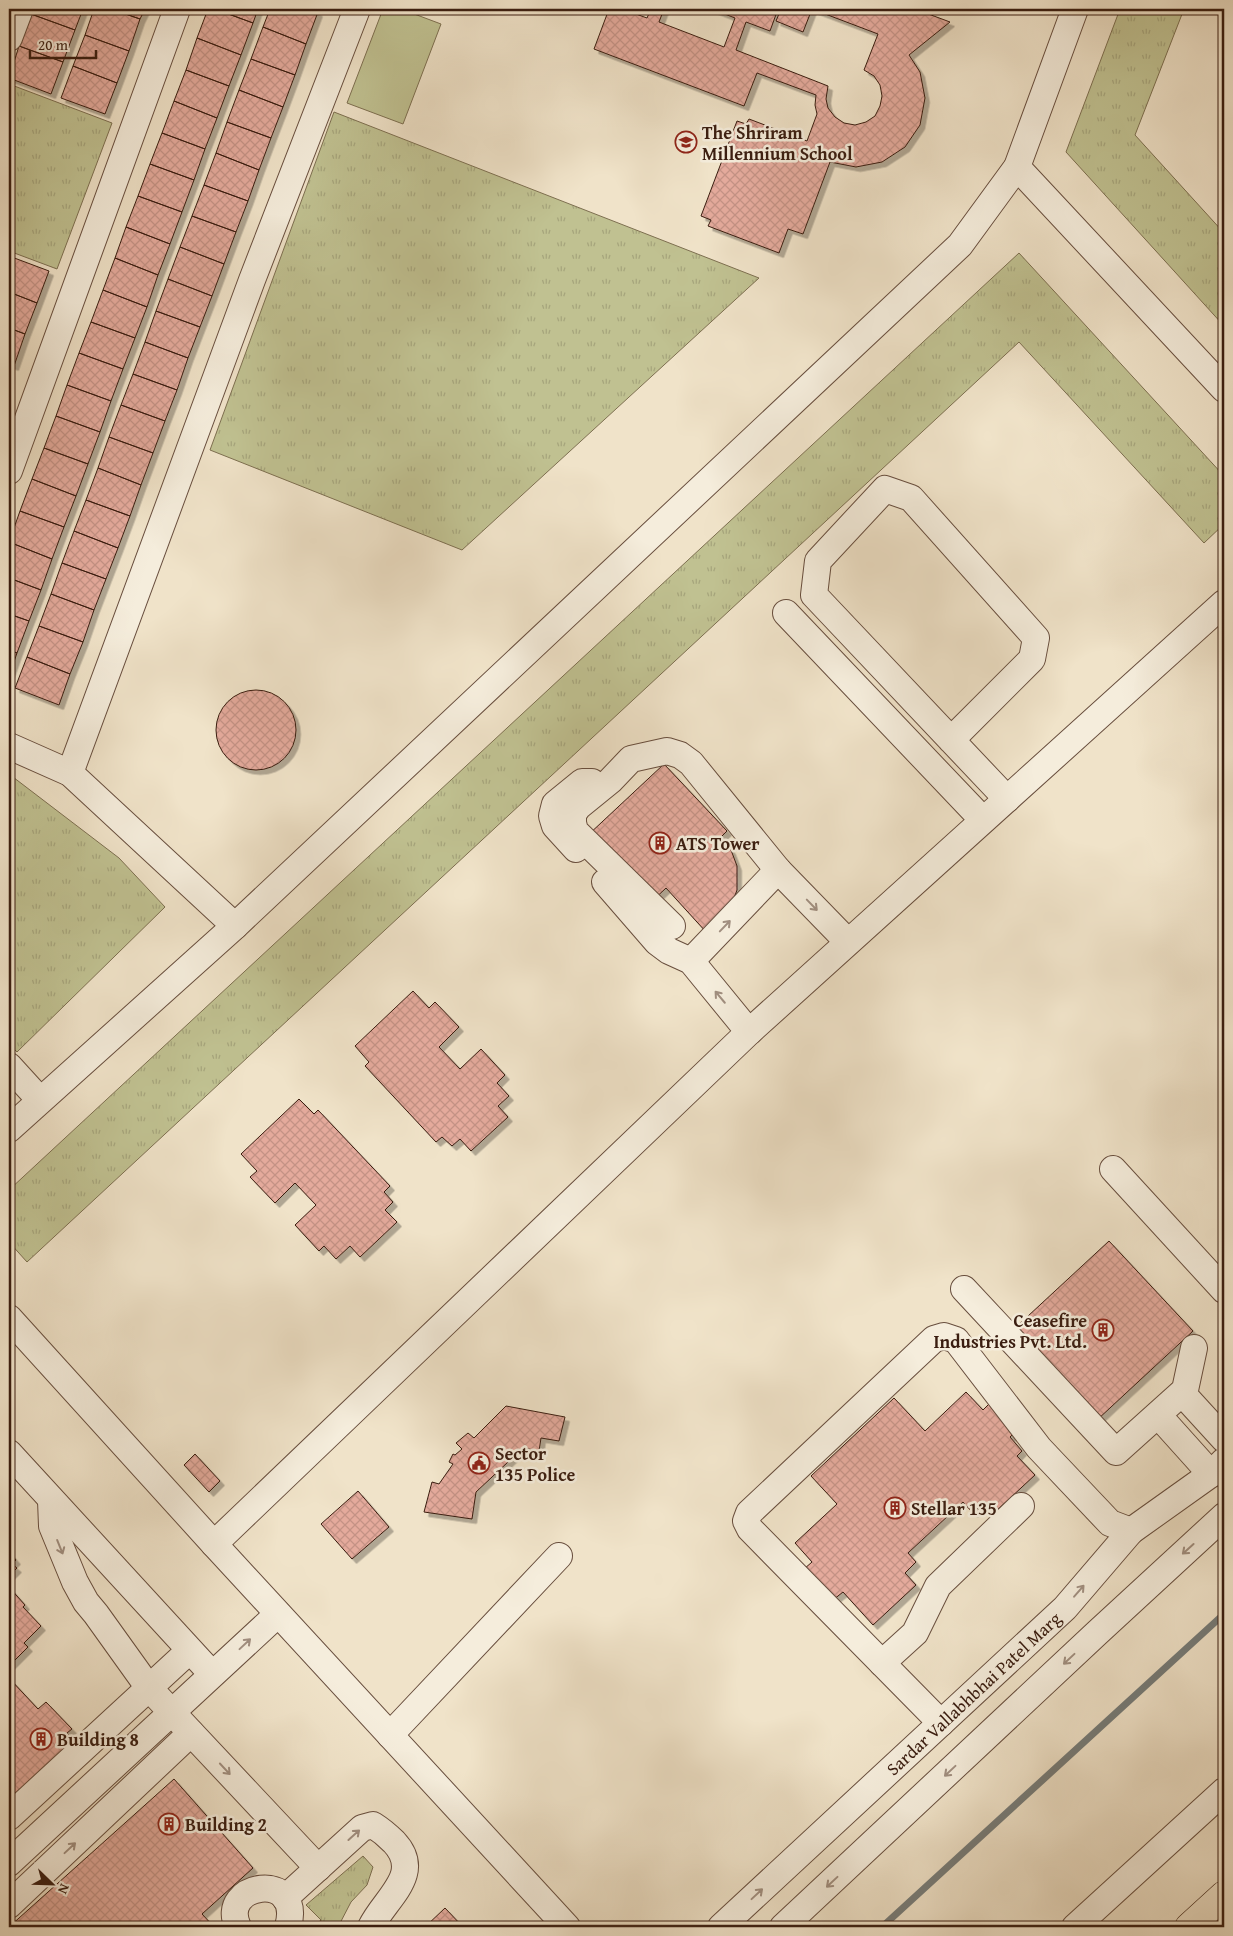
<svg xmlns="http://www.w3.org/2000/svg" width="1233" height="1936" font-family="'Gentium Book Plus',serif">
  <defs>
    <pattern id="park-tufts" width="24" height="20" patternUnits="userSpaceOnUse" patternTransform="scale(1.25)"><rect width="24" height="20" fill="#c0c191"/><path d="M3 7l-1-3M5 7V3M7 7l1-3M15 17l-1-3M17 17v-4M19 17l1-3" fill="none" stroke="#a6a57c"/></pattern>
    <pattern id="building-cross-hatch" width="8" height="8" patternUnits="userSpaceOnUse" patternTransform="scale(1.25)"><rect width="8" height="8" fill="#e4aa9c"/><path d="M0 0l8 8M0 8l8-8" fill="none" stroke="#c49285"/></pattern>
    <filter id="shadow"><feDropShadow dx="4.5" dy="4.5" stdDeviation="0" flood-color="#0004"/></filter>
  </defs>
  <rect width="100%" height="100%" fill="#f0e3c9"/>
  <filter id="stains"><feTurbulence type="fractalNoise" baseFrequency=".004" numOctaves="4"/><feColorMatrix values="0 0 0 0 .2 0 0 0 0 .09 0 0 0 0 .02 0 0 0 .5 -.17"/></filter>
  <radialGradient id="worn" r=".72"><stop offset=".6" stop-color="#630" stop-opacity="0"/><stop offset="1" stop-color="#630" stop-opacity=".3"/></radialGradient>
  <!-- grass -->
  <path fill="#c0c191" stroke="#7d6f50" d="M383,9h18l40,15 -38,100 -56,-21z"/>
  <!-- park -->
  <path fill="url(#park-tufts)" stroke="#7d6f50" d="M1120,9h64l-49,126 89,98v93l-158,-174z
    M9,84l103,39 -55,146 -48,-18z
    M334,112l425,166 -297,272 -252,-100z
    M1019,253l205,223v48l-20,19 -185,-201 -992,920 -18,-20v-52z
    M9,774l110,84 46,49 -148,145 -8,-8z
    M363,1856l10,11 -6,18 -16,17 -13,25h-25l8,-7 -15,-15z"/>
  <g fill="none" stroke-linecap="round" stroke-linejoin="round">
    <!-- stream -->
    <path stroke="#767c79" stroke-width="7" d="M882,1927l342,-313"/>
  </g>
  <!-- building -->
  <path fill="url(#building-cross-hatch)" stroke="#3a1d10" filter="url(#shadow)" d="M34,9h49l-8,21 -44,-16z
    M94,9h17l29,10 -11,32 -44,-16z
    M111,9h34l-5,10z
    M208,9h7l38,14 -12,32 -44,-17z
    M215,9h43l-5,14z
    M270,9h39l9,3 -12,32 -43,-17z
    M609,9h13l25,9 4,-9h13l-5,13 65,25 11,-29 -23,-9h66l-8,22 -24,-9 -10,28 92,36 -2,13 2,9 7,9 9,6 11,2 11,-3 9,-6 5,-10 2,-10 -2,-11 -6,-9 -10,-6 14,-36 -66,-25h103l35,13 -41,33 11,17 5,26 -5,27 -15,22 -23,15 -26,5 -26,-5 -27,72 -15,-5 -9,24 -71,-27 3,-6 -10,-4 36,-95 9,3 3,-5 58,22 10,-27 -2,-9 1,-10 -59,-22 -13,33 -150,-57z
    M781,9h31l-9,23 -27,-11z
    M31,14l44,16 -12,32 -44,-16z
    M263,27l43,17 -11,31 -44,-16z
    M85,35l44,16 -12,32 -44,-17z
    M197,38l44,17 -12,31 -43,-16z
    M19,46l44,16 -12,32 -42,-16z
    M251,59l44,16 -12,32 -44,-17z
    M73,66l44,17 -12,31 -44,-16z
    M186,70l43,16 -12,32 -43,-17z
    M239,90l44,17 -12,31 -44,-16z
    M174,101l43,17 -12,31 -43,-16z
    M227,122l44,16 -12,32 -43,-17z
    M162,133l43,16 -11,31 -44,-16z
    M216,153l43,17 -11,31 -44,-16z
    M150,164l44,16 -12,32 -44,-16z
    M204,185l44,16 -12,31 -44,-16z
    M138,196l44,16 -12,32 -44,-17z
    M192,216l44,16 -12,32 -44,-17z
    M126,227l44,17 -12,31 -43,-17z
    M180,247l44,17 -12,32 -44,-17z
    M9,256l40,15 -12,32 -28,-11z
    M115,258l43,17 -11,32 -44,-17z
    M168,279l44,17 -12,31 -44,-16z
    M103,290l44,17 -12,31 -44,-16z
    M9,292l28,11 -12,31 -16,-6z
    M156,311l44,16 -12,31 -43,-16z
    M91,322l44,16 -12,31 -44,-16z
    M9,328l16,6 -11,32 -5,-2z
    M145,342l43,16 -11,32 -44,-16z
    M79,353l44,16 -12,32 -44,-16z
    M133,374l44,16 -12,31 -44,-16z
    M67,385l44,16 -11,31 -44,-16z
    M121,405l44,16 -12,32 -44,-16z
    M56,416l44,16 -12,32 -44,-16z
    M109,437l44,16 -12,32 -43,-17z
    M44,448l44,16 -12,32 -44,-17z
    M98,468l43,17 -11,31 -44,-16z
    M32,479l44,17 -12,31 -44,-16z
    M86,500l44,16 -12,32 -44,-17z
    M20,511l44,16 -12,32 -43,-17z
    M74,531l44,17 -12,31 -44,-16z
    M9,542l43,17 -11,31 -32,-12z
    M62,563l44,16 -12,31 -43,-16z
    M9,578l32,12 -12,31 -20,-7z
    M51,594l43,16 -11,32 -44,-16z
    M9,614l20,7 -12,32 -8,-3z
    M39,626l44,16 -13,32 -43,-17z
    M9,650l8,3 -8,23z
    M27,657l43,17 -11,31 -44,-17z
    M216 730a40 40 0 1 1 80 0a40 40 0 1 1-80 0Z
    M664,764l63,67 -6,6 10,13 6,16v24l-4,11 -26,32 -41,-45 -17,16 -62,-68z
    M413,991l16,17 6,-6 24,25 -20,20 21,22 21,-20 24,26 -8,8 12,13 -11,10 10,11 -37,34 -11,-12 -8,7 -10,-9 -6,5 -71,-76 4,-4 -14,-16z
    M299,1099l15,15 4,-4 72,76 -6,6 9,10 -8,8 12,12 -37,35 -10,-11 -14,13 -12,-13 -5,5 -24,-26 21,-20 -21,-22 -20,20 -25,-26 7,-6 -16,-17z
    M1109,1241l84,90 -96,89 -83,-91z
    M966,1392l17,18 6,-6 26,28 -5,5 12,14 -5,5 18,19 -40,37 -10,-11 -12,12 -10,-11 -55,51 8,9 -11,11 11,12 -43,40 -30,-33 -10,8 -29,-31 8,-7 -17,-19 42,-39 -26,-28 83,-78 31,33z
    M506,1406l59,11 -6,24 -18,-3 -2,13 -16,-3 -47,44 -4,27 -48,-7 8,-30 7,2 14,-20 -4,-2 4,-8 2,1 7,-6 -6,-6 12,-10 6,5z
    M195,1454l25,27 -11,11 -25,-27z
    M358,1491l31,36 -37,32 -31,-35z
    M9,1552l7,8 -4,4 5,4 -8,8z
    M9,1587l16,18 -2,2 18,19 -17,17 4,4 -19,19z
    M9,1678l29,31 8,-7 26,27 -5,4 11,12 -69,60z
    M174,1779l79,89 -51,46 12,13h-205z
    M445,1908l18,19h-38z"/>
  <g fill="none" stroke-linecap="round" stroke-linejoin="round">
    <!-- minor casing -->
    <g stroke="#684e3e" stroke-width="28">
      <g id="minor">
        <path d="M9,38l11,-29"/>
        <path d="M1017,167l207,222"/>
        <path d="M9,471l168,-462"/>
        <path d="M786,613l197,207"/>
        <path d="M951,740l81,-81 4,-21 -125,-140 -26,-9 -67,72 -4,34 193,204"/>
        <path d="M9,746l61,27 165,153"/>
        <path d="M70,773l182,-493 105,-271"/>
        <path d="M576,849l-21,-23 -3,-10 3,-12 27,-22h10"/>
        <path d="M605,882l52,60 12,9 22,10 58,71"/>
        <path d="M672,926l-97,-95 -2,-8v-9l5,-7 32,-26 21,-22 36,-8 13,4 11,8 87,107 70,72"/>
        <path d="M691,961l87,-91"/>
        <path d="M9,1066l31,34"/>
        <path d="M9,1129l226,-203 725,-681 57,-78 58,-158"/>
        <path d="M1113,1169l111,121"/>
        <path d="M964,1289l152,163 69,-62 9,-42"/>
        <path d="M9,1318l205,226 353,383"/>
        <path d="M1182,1393l42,46"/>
        <path d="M1158,1415l53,59"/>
        <path d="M9,1453l203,221"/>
        <path d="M51,1500l1,26 23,56 11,20 10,12 53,74 169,180"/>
        <path d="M214,1544l535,-512 475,-429"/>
        <path d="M882,1663l33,-30 23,-47 83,-80"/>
        <path d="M941,1723l-191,-194 -4,-8 3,-8 185,-174 10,-3 12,4 83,108 71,75 21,8"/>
        <path d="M390,1735l169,-179"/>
        <path d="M9,1817l180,-166"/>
        <path d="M9,1863l269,-249"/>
        <path d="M285,1898l77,-70 11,-3c8,5 14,10 21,17 30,32 -9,56 -23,85"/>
        <path d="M9,1905l182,-172"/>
        <path d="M238,1927c-21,-44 66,-58 50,0"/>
        <path id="s1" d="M721,1927l344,-319 66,-77 80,-57 13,-13"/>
        <path d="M783,1927l314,-294 127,-117"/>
        <path d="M1075,1927l149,-136"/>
      </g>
    </g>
    <!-- highway casing -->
    <g stroke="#3a1d10" stroke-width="29">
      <path id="highway" d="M1189,1927l35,-32"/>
    </g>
    <!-- minor -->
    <use href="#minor" stroke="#f5eddc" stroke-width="26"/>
    <!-- highway -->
    <use href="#highway" stroke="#f0e3c9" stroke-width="28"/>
  </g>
  <!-- one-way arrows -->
  <defs><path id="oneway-shaft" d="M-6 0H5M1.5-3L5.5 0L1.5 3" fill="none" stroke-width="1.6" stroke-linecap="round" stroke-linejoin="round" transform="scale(1.25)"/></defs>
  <g stroke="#a18f80">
    <use href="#oneway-shaft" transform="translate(812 905) rotate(46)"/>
    <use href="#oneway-shaft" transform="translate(725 926) rotate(-46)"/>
    <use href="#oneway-shaft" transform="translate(720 997) rotate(-130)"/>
    <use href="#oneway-shaft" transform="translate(60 1547) rotate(68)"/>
    <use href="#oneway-shaft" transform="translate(1188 1549) rotate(138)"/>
    <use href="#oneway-shaft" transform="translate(1079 1591) rotate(-49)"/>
    <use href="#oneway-shaft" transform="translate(245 1644) rotate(-43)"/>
    <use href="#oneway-shaft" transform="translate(1069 1659) rotate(137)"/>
    <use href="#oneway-shaft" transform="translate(225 1769) rotate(47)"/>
    <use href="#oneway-shaft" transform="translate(950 1771) rotate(137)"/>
    <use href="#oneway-shaft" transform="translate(354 1835) rotate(-42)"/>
    <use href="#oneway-shaft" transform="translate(70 1848) rotate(-43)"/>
    <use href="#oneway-shaft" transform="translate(832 1882) rotate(137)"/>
    <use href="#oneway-shaft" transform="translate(757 1894) rotate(-43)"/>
  </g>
  <!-- icons -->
  <defs>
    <g id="school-ring" transform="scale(1.125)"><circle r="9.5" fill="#f5eddc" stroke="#8f2418" stroke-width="1.5"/><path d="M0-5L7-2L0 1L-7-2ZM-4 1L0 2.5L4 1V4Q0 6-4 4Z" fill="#8f2418"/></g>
    <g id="building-ring" transform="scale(1.125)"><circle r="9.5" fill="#f5eddc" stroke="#8f2418" stroke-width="1.5"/><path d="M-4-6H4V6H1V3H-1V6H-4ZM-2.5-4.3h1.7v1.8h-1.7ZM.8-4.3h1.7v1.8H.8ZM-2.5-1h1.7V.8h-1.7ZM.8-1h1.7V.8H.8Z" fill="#8f2418"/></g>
    <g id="civic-ring" transform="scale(1.125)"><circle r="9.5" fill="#f5eddc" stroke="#8f2418" stroke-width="1.5"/><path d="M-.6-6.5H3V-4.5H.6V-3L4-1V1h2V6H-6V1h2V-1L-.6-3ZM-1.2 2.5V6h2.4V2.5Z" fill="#8f2418"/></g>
  </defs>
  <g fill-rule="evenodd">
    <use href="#school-ring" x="686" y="142"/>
    <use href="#building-ring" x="660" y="843"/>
    <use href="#building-ring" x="1103" y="1330"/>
    <use href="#civic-ring" x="479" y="1463"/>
    <use href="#building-ring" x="895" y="1508"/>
    <use href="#building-ring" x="41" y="1739"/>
    <use href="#building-ring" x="169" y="1824"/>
  </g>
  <g text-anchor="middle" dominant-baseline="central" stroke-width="5" stroke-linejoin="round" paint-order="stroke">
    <!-- poi labels -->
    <g font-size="18" font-weight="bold" fill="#3a1d10" stroke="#f5eddc" text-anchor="start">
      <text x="702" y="132">The Shriram<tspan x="702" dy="21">Millennium School</tspan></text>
      <text x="676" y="843">ATS Tower</text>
      <text x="1087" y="1320" text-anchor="end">Ceasefire<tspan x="1087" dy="21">Industries Pvt. Ltd.</tspan></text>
      <text x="495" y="1453">Sector<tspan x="495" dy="21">135 Police</tspan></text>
      <text x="911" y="1508">Stellar 135</text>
      <text x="57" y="1739">Building 8</text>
      <text x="185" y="1824">Building 2</text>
    </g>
    <!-- street labels -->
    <g font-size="18" fill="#3a1d10" stroke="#f5eddc">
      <text stroke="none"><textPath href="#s1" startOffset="344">Sardar Vallabhbhai Patel Marg</textPath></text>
    </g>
  </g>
  <!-- margin -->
  <rect width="1233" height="1936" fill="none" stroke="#f0e3c9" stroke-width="30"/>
  <rect x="10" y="10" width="1213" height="1916" fill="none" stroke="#3a1d10" stroke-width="2.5"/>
  <rect x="15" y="15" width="1203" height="1906" fill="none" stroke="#3a1d10"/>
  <!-- north arrow -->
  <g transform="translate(52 1884) rotate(113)" stroke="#f5eddc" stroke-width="4" paint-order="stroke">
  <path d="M0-4L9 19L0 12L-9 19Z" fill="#3a1d10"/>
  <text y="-8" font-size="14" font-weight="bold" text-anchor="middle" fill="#3a1d10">N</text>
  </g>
  <!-- scale -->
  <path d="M30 50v8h66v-8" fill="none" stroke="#3a1d10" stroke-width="2.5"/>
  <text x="38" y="50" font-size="15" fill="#3a1d10" stroke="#f5eddc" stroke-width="4" paint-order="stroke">20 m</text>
  <rect width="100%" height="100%" filter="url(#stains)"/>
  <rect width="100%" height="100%" fill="url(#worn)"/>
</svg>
